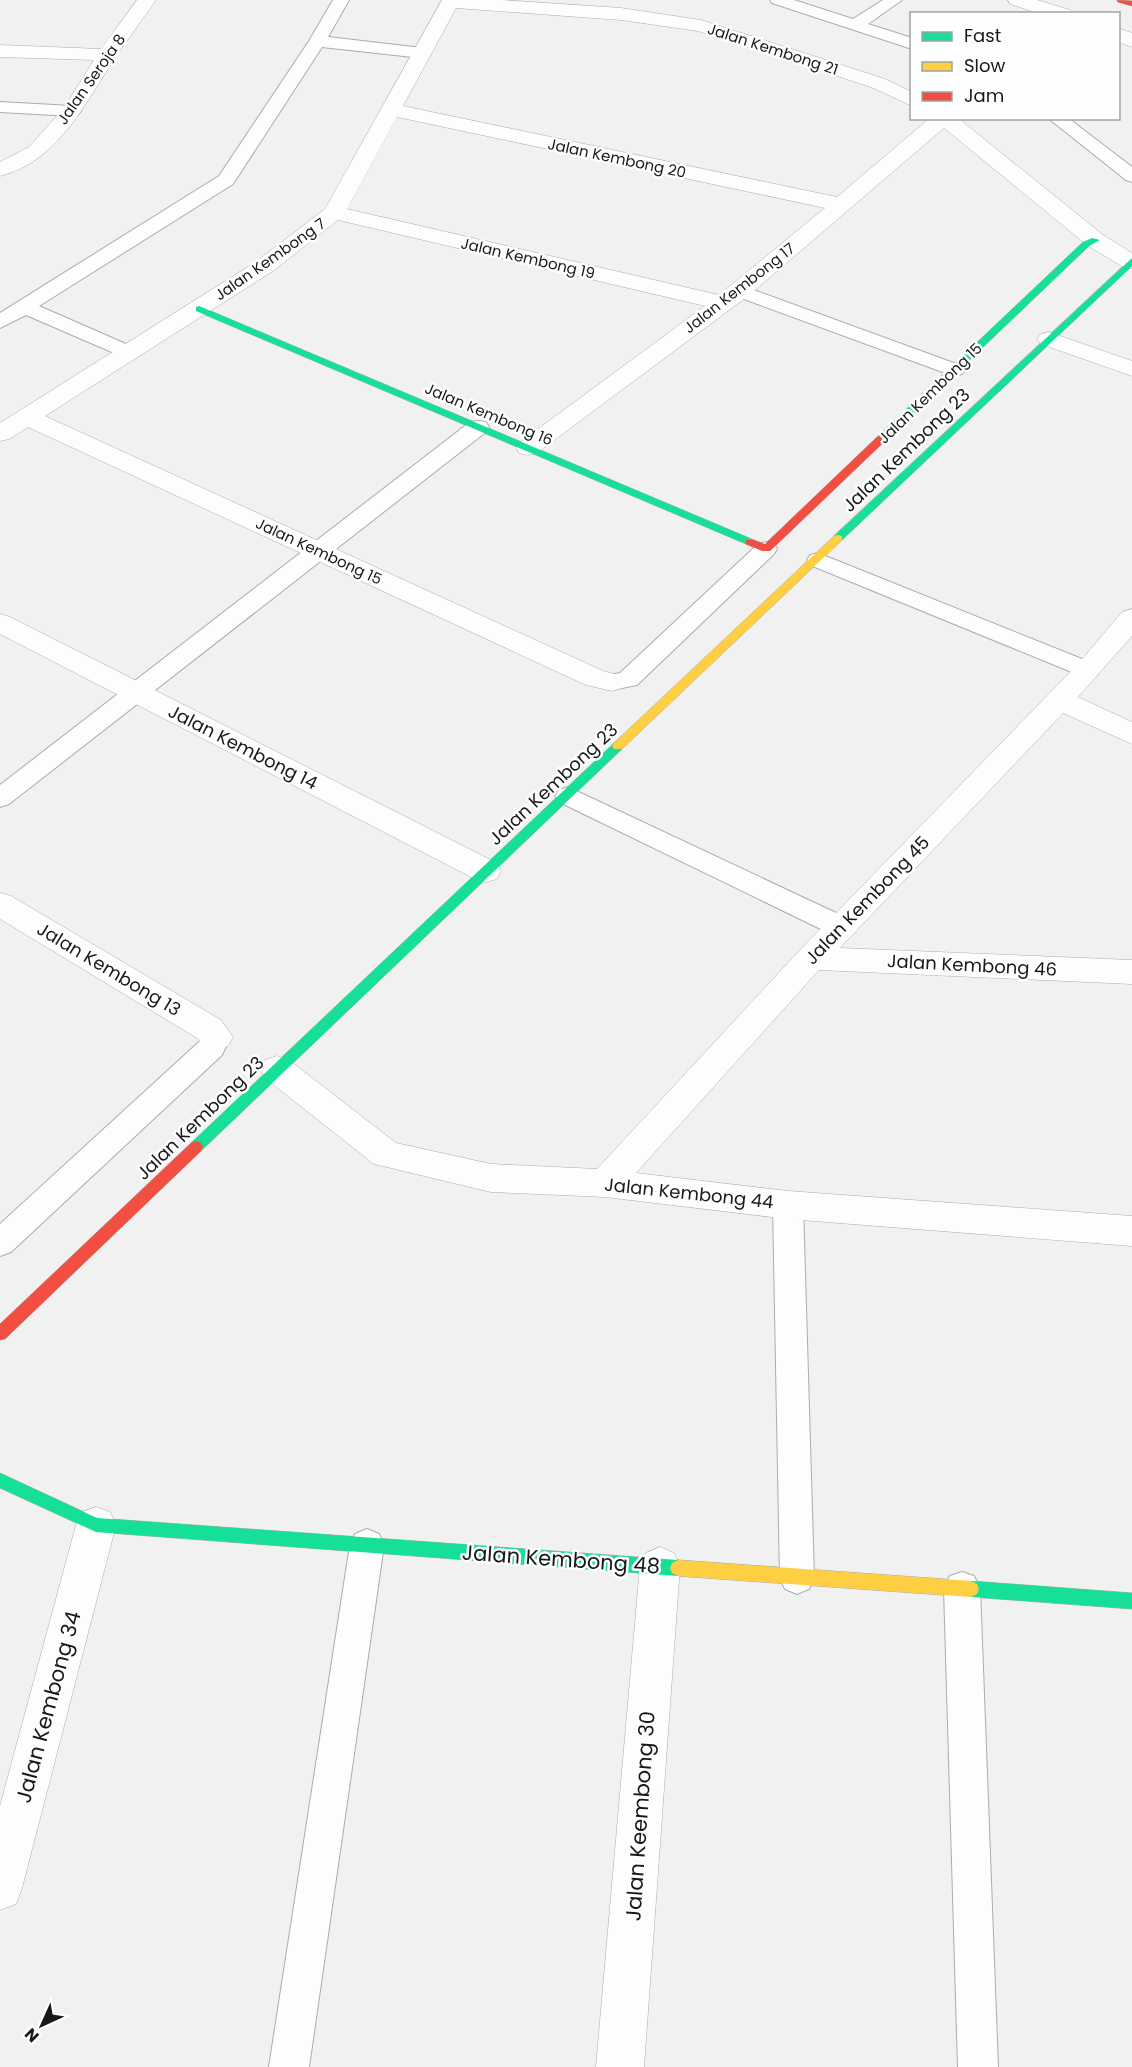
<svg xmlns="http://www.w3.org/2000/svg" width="1132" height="2067" font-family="Poppins,sans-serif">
  <rect width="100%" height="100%" fill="#f1f1f1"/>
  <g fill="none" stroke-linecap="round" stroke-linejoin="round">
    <!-- lane casing -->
    <g stroke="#acacac" stroke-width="2">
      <path id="lane" d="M333,0h16l-21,37 94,11 6,1 2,4 -2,4 -6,1 -100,-11 -89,137 -194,122 96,42 3,4 -3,4h-14l-95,-41 -26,13v-15l219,-137 90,-135z
        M770,0h24l59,19 30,-19h19l-34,24 44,14v11l-140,-46z
        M0,102l72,4 6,1 3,4 -3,4 -6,1 -72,-4z
        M1048,118h20l64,49v15l-6,-2z
        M740,285l222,81 3,4 -3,4 -7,2 -7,-2 -215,-79 -3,-4 3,-4z
        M478,421l8,1 3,5 -3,5 -477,372 -9,3v-22l470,-363z
        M766,542l8,2 3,5 -3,5 -137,131 -25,5 -9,-2 -3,-6 3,-6 17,-3 138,-129z
        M818,553l279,112 3,5 -3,5 -9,3 -9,-3 -269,-110 -3,-5 3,-5z
        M568,787l283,133 4,7 -4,7 -10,3 -10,-3 -272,-132 -4,-6 4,-6z
        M216,1026l10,3 4,8 -8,18 -211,197 -11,4v-32l200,-183 6,-12z
        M788,1193l11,3 4,9 11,373 -5,11 -12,5 -12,-5 -5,-11 -7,-373 4,-9z
        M367,1529l12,5 5,11 -75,522h-40l81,-522 5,-11z
        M962,1572l12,4 6,12 18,479h-40l-14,-479 6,-12z"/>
    </g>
    <!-- street casing -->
    <g stroke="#acacac" stroke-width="1">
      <path id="street" d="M137,0h19c-13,19 -27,37 -40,56 -30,46 -58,106 -116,120v-14l29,-15 35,-39 30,-48 -94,-3v-12l101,4z
        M442,0h60l119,8 80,12 184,59 27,13v14l-41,-19 -173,-56 -77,-11 -165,-12 -53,98 434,91 93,-79h28l145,117 29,18v15l-9,-1 -36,-22 -143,-117 -196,168 -211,157 -9,2 -9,-2 -3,-5 3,-5 186,-137 -367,-86 -65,51 -228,145 558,255 19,5 4,6 -4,6 -10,3 -26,-6 -558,-258 -19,12 -9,2v-18l257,-162 68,-52zM397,117l428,91 -106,87 -372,-86z
        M1008,0h29l33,10 2,4h-31l-31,-10z
        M1118,28l14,5v14l-14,-5z
        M1049,332l83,29v15l-91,-32 -4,-5 4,-5z
        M1132,609v27l-54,61 54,25v22l-69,-31 -223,235 292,12v24l-313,-14 -183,203 152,18 344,25v30l-344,-27 -183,-22 -114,-5 -117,-28 -109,-86 -5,-9 5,-9 12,-4 12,4 107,83 95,21 106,5 203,-219 278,-286 44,-52z
        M0,614l10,3 487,246 4,8 -4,8 -11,3 -11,-3 -475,-245z
        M0,893l11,3 210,124 12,17 -5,9c-14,4 -21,3 -31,-8l-197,-119z
        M96,1507l14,5 6,13 -94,363 -6,16 -16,6v-104l76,-281 6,-13z
        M660,1547l14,6 6,13 -36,501h-48l44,-501 6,-13z"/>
    </g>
    <!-- fast casing -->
    <g stroke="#acacac" stroke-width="1">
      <path id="fast" d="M1092,238l8,2 -11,6 -204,195h-8v-4l206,-195z
        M1132,258v8l-290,274h-8v-4z
        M199,306l555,234 1,2 -5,3 -4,-1 -550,-233v-4z
        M618,742l4,1 2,3 -2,3 -421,402h-10l-2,-4 2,-4 423,-400z
        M0,1473l97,45 581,42 6,3 2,5 -2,5 -6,3 -582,-44 -96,-44z
        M971,1581l161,12v16l-161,-12 -6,-3 -2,-5 2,-5z"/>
    </g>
    <!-- slow casing -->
    <g stroke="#acacac" stroke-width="1">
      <path id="slow" d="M838,535l4,1v4l-220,209h-8l-2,-3 2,-3 220,-207z
        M678,1560l293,21 6,3 2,5 -2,5 -6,3 -293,-21 -6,-3 -2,-5 2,-5z"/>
    </g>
    <!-- jam casing -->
    <g stroke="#acacac" stroke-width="1">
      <path id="jam" d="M1117,0l15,1v5l-14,-4z
        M881,436l4,1v4l-115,110h-8l-16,-7v-4h8l11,4 112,-107z
        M196,1141l5,2 2,4 -2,4 -196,188 -5,1v-16l191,-181z"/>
    </g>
    <!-- lane -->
    <use href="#lane" fill="#fdfdfd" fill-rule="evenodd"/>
    <!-- street -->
    <use href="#street" fill="#fdfdfd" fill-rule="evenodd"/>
    <!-- fast -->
    <use href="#fast" fill="#16e098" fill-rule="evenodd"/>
    <!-- slow -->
    <use href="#slow" fill="#ffcf43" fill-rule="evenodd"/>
    <!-- jam -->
    <use href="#jam" fill="#f24e42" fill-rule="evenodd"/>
  </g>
  <g text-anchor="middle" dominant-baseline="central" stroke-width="5" stroke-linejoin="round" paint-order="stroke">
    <!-- far-street labels -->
    <g font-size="15" fill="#181819" stroke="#fdfeff">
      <text transform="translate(773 49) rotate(18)">Jalan Kembong 21</text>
      <text transform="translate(91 79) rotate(-55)">Jalan Seroja 8</text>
      <text transform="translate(617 158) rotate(12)">Jalan Kembong 20</text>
      <text transform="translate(528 258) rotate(13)">Jalan Kembong 19</text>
      <text transform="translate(270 259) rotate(-35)">Jalan Kembong 7</text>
      <text transform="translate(739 288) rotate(-38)">Jalan Kembong 17</text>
      <text transform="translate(930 393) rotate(-44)">Jalan Kembong 15</text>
      <text transform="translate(489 414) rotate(23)">Jalan Kembong 16</text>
      <text transform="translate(319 551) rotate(25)">Jalan Kembong 15</text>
    </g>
    <!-- street labels -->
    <g font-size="18" fill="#181819" stroke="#fdfeff">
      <text transform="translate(906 450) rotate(-44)">Jalan Kembong 23</text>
      <text transform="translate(243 747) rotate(27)">Jalan Kembong 14</text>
      <text transform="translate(553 784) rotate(-43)">Jalan Kembong 23</text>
      <text transform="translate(867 900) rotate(-46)">Jalan Kembong 45</text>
      <text transform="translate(972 965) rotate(3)">Jalan Kembong 46</text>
      <text transform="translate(109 969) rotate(31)">Jalan Kembong 13</text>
      <text transform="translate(200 1118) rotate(-44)">Jalan Kembong 23</text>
      <text transform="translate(689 1193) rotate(6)">Jalan Kembong 44</text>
    </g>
    <!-- near-street labels -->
    <g font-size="21" fill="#181819" stroke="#fdfeff">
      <text transform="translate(561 1559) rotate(4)">Jalan Kembong 48</text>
      <text transform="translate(48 1707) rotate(-75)">Jalan Kembong 34</text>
      <text transform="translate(640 1816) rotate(-86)">Jalan Keembong 30</text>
    </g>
  </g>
  <!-- legend -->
  <rect x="910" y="12" width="210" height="108" fill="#fdfeff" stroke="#a1a2a3" stroke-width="1.5"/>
  <rect x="922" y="32" width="30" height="9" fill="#16e098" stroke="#a1a2a3" stroke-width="1.5"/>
  <text x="964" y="42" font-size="18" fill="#181819">Fast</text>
  <rect x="922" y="62" width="30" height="9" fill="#ffcf43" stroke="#a1a2a3" stroke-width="1.5"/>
  <text x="964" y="72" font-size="18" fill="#181819">Slow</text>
  <rect x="922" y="92" width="30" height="9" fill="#f24e42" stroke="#a1a2a3" stroke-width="1.5"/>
  <text x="964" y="102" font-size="18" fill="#181819">Jam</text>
  <!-- north arrow -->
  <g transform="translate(42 2025) rotate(225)" stroke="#fdfeff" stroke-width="4.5" paint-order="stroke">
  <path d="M0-4.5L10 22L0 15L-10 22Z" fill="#181819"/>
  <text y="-9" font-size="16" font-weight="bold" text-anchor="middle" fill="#181819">N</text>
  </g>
</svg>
